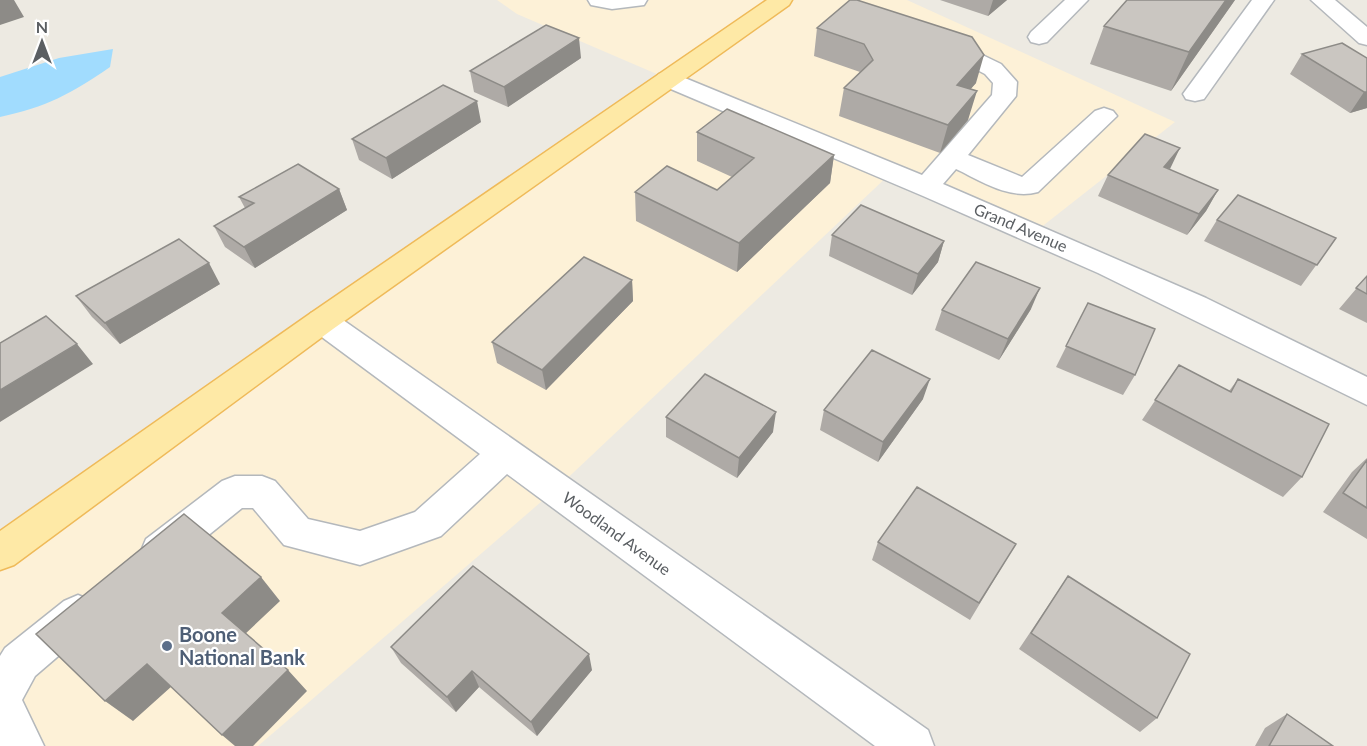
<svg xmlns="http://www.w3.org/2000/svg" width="1367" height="746" font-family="Lato,sans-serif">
  <rect width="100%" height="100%" fill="#edeae2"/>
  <!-- commercial -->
  <path fill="#fdf1d7" d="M497,0h410l268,122 -140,110 -144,-59 -335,316 -298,257h-258v-193l666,-475 -149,-64z"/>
  <!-- water -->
  <path fill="#a1dcfe" d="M113,49l-3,18c-39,27 -64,40 -110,50v-40l59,-19z"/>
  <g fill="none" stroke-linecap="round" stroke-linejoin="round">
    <!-- minor casing -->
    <g stroke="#b4b8bc" stroke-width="3">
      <path id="minor" d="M588,0h59l-3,5 -32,4 -21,-4z
        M1065,0h23l-41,42 -8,2 -8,-2 -3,-5 3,-5z
        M1252,0h22l-70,99 -9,2 -9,-2 -3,-5z
        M1311,0h24l32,27v18l-8,-2z
        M941,35l60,29 16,18 -1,14 -48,59 54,22 73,-66 9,-3 9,3 4,5 -79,76c-29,8 -57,-11 -82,-23l-13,15 263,114 161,79v28l-269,-132 -175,-77 -264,-112 -4,-5 4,-5 8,-2 8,2 247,101 70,-80 1,-12 -8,-9 -52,-27 -3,-5 3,-5z
        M322,310l11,3 595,417 6,16h-59l-368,-272 -66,62 -81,29 -76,-20 -31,-37h-11l-68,55 -14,5 -14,-5 -5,-12 5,-12 76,-58 13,-5h27l13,5 33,38 52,12 55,-19 65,-58 -169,-125 -5,-8 5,-8z
        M78,595l14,6 6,13 -6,13 -57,49 -13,24 22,46h-44v-90l5,-8 59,-47z"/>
    </g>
    <!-- major casing -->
    <g stroke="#efba59" stroke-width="3">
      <path id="major" d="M767,0h25l-3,5 -456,324 -319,236 -14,5v-39l311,-218z"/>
    </g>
    <!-- minor -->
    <use href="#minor" fill="#fff" fill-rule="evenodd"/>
    <!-- major -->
    <use href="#major" fill="#fee9a6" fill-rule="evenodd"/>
  </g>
  <!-- wall -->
  <path fill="#aeaaa6" d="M940,0h67l-19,16z
    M1235,0l-64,91 -81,-27 14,-38z
    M817,28l159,55 -6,6 -2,31 -28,33 -101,-37 5,-28 16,-16 -46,-16z
    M1302,54l65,4v50l-17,5 -60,-39z
    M581,58l-73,49 -34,-15 -4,-21z
    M481,122l-89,57 -33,-19 -7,-21z
    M697,132l137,23 -4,28 -93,89 -101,-51 -1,-29 82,-2 15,-13 -35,-16z
    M1169,170l49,20 -12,21 -19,24 -89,-39 10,-21z
    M339,189l8,21 -92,58 -30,-21 -11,-21 31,-18 -6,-11z
    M1217,220l119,18 -35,48 -97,-45z
    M832,235l112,6 -6,21 -26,33 -83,-39z
    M1367,276v47l-28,-14z
    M632,280l1,21 -87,89 -49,-27 -5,-21z
    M220,284l-100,60 -28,-27 -16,-21z
    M1088,303l47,72 -12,20 -67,-28z
    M1031,309l-32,51 -64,-30 7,-20z
    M1179,365l50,26 9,-12 64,98 -19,20 -141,-77z
    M923,399l-45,63 -58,-32 4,-20z
    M666,417l107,15 -36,46 -71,-41z
    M1367,458v81l-44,-27 29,-40z
    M878,542l127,20 -35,58 -98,-60z
    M1068,576l89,142 -17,14 -121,-83z
    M391,647l201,23 -55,66 -58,-49 -23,25 -55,-49z
    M1287,714l46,32h-78l10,-18z"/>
  <!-- shaded-wall -->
  <path fill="#8d8b87" d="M0,0h14l10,17 -24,8z
    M993,0h14l-19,16z
    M1226,0h9l-64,91 18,-39z
    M579,38l2,20 -73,49 -4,-20z
    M984,55l-8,28 -26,30 7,-28z
    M977,91l-9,29 -28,33 8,-28z
    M1364,92h3v16l-17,5z
    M477,101l4,21 -89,57 -6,-21z
    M1180,148l-10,21 -6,-2z
    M834,155l-4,28 -93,89 2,-29z
    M339,189l8,21 -92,58 -11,-21z
    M1218,190l-12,21 -19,24 12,-21z
    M944,241l-6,21 -26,33 6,-21z
    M209,263l11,21 -100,60 -15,-21z
    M632,280l1,21 -87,89 -4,-20z
    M1040,288l-9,21 -32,51 9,-21z
    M77,344l16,20 -93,58v-32z
    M930,379l-7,20 -45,63 5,-20z
    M776,412l-3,20 -36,46 2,-20z
    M261,577l19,24 -37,35 -21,-23z
    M589,654l3,16 -55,66 -6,-14z
    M147,664l25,22 -39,35 -28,-20z
    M288,670l19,21 -54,55h-18l-13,-11z
    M472,671l7,16 -23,25 -9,-15z"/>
  <!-- building -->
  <path fill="#cac6c1" stroke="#8d8b87" stroke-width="1.5" d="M850,0h7l115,37 12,18 -27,30 20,6 -29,34 -104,-37 29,-28 -9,-16 -47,-16z
    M1127,0h99l-37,52 -85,-26z
    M546,25l33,13 -75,49 -34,-16z
    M1342,43l25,15v34h-3l-62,-38z
    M443,85l34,16 -91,57 -34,-19z
    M727,109l107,46 -95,88 -104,-51 32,-26 50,24 37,-32 -57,-26z
    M1145,134l35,14 -16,19 54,23 -19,24 -91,-39z
    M298,164l41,25 -95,58 -30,-21 40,-23 -15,-6z
    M1238,195l98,43 -19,27 -100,-45z
    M861,205l83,36 -26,33 -86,-39z
    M179,239l30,24 -104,60 -29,-27z
    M584,257l48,23 -90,90 -50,-28z
    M976,262l64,26 -32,51 -66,-29z
    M1367,276v18l-11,-6z
    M1088,303l67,26 -20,46 -69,-29z
    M46,316l31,28 -77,46v-47z
    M872,350l58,29 -47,63 -59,-32z
    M1179,365l52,27 7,-13 91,45 -27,53 -147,-77z
    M705,374l71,38 -37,46 -73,-41z
    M1367,460v48l-24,-15z
    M917,487l99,57 -37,59 -101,-61z
    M184,514l77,63 -39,36 66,57 -66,65 -75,-71 -42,37 -69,-67z
    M473,566l116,88 -58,68 -59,-51 -25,26 -56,-50z
    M1068,576l122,78 -33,64 -126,-85z
    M1287,714l46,32h-64z"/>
  <!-- markers -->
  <circle fill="#5c6f8a" stroke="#fff" stroke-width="2" cx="167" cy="646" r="6"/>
  <g text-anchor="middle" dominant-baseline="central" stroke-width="4.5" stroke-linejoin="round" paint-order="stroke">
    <!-- street labels -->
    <g font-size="16" fill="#5a5e62" stroke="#fff">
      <text transform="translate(1021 227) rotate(23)">Grand Avenue</text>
      <text transform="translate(617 533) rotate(36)">Woodland Avenue</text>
    </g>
    <!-- near-service labels -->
    <g font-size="20" font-weight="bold" fill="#4e5e75" stroke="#fff" text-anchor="start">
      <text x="179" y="634">Boone<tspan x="179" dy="23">National Bank</tspan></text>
    </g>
  </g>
  <!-- north arrow -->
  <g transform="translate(42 42)" stroke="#ffffff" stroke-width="4.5" paint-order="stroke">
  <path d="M0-4.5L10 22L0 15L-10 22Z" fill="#5a5e62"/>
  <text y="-9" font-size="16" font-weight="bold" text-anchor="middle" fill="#5a5e62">N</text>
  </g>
</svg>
